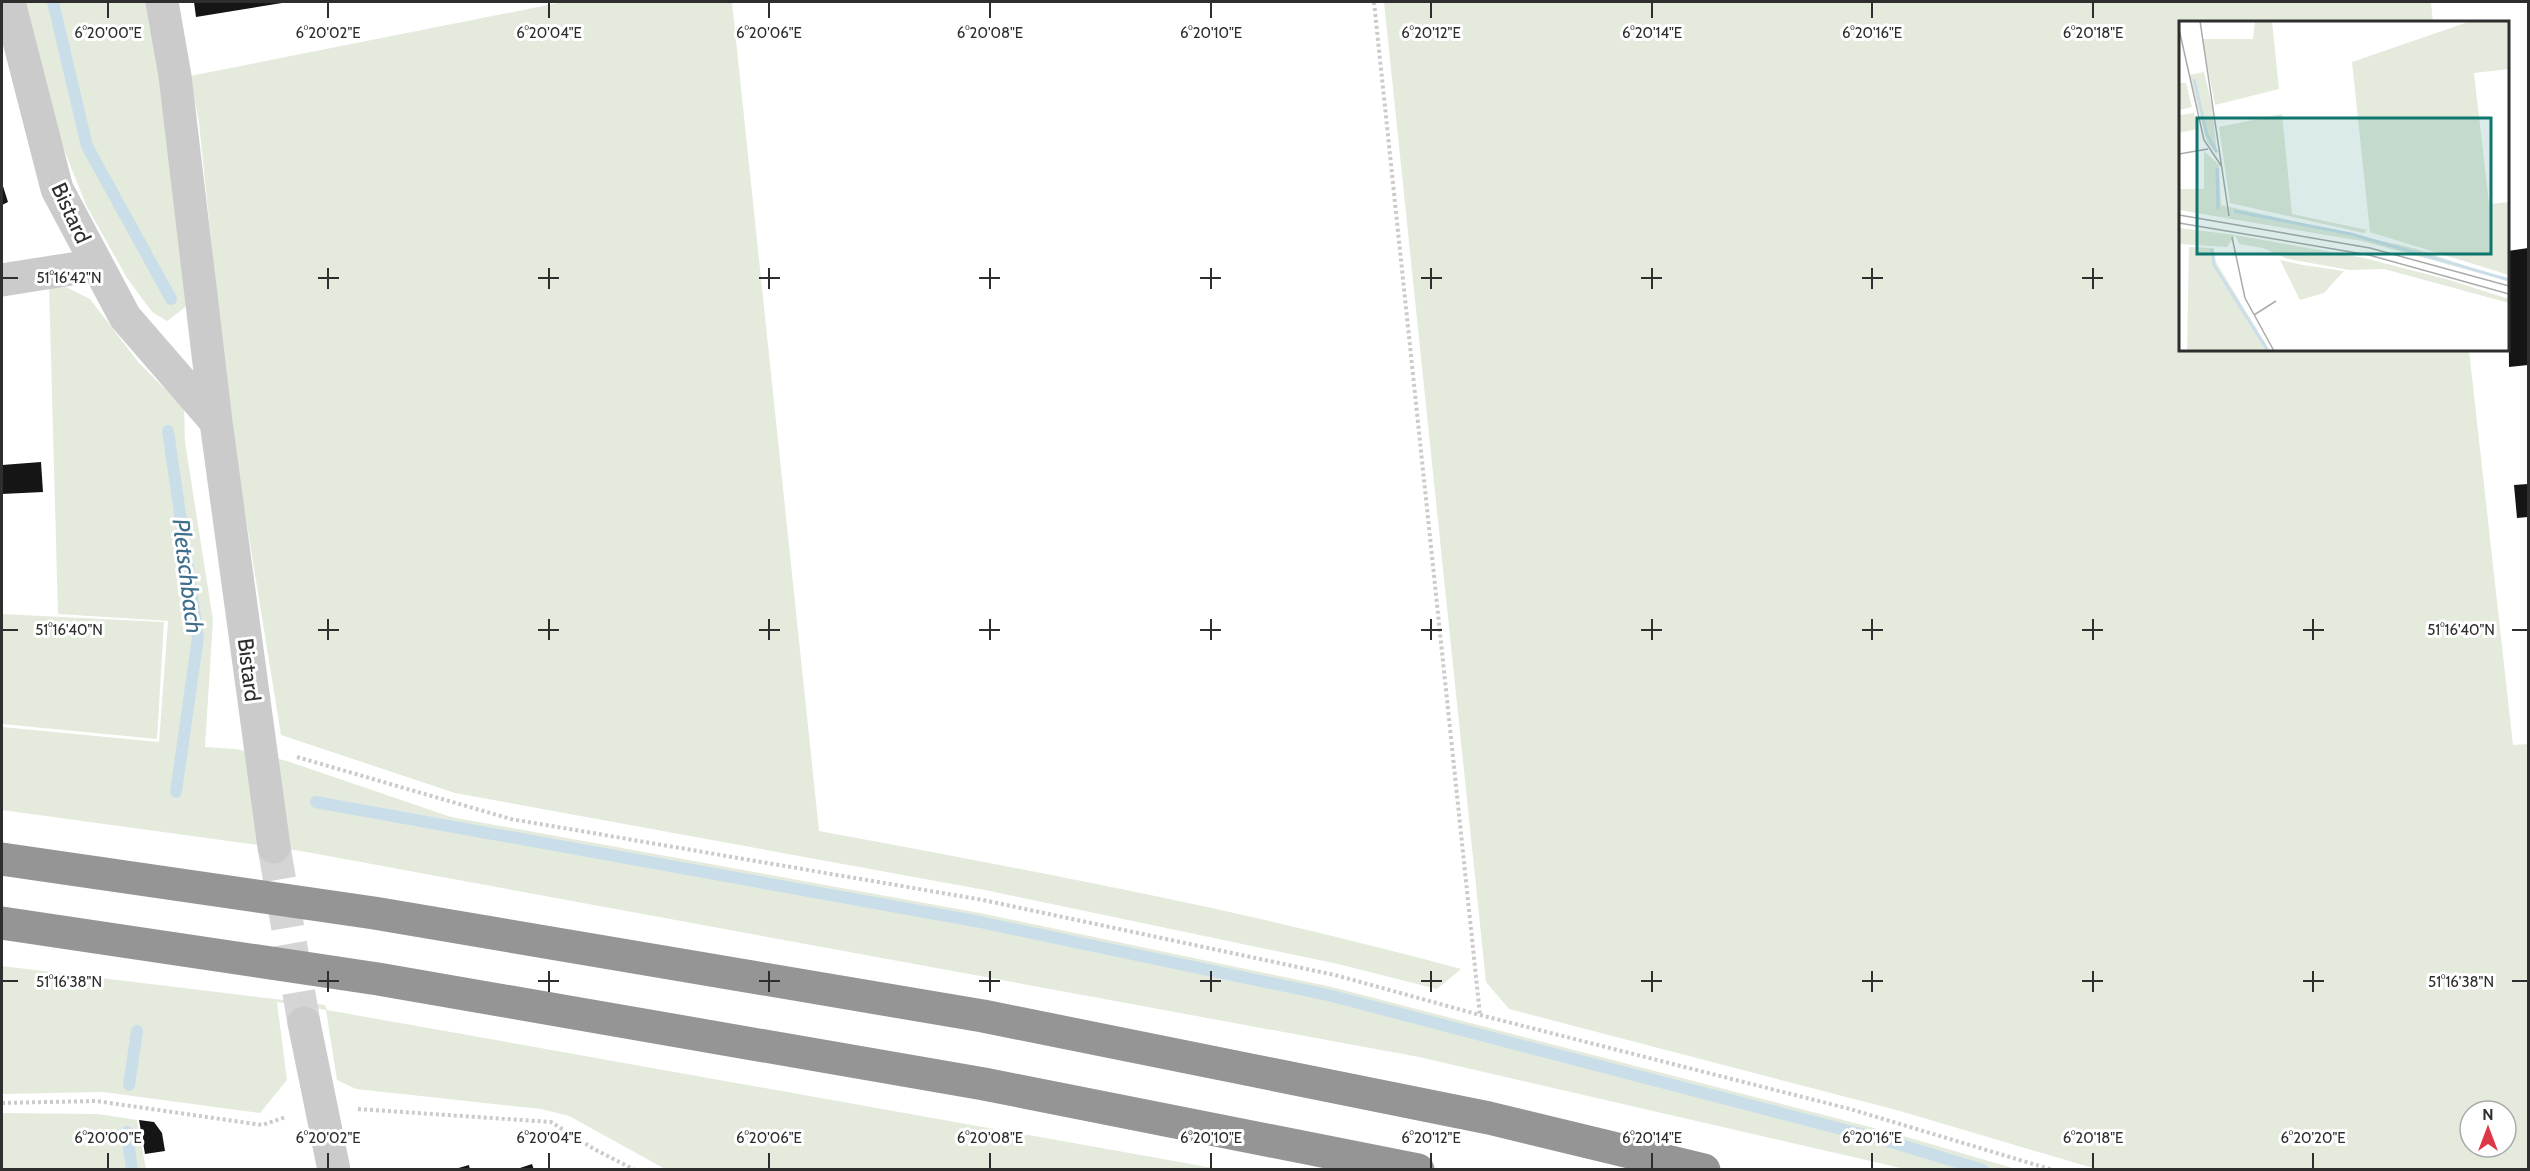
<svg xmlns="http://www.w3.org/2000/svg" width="2530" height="1171" font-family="Cabin,sans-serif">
  <rect width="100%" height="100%" fill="#fff"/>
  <!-- green -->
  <path fill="#e4ebdd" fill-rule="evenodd" d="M23,2h125l23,126 17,177 -21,16 -15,-9 -25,-34 -41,-73 -31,-78z
    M563,2h169l87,829c216,40 431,80 642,138l-24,20 -99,-25 -353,-74 -530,-97 -174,-58 -52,-321 -30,-291 -9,-47z
    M1384,2h1047l2,20h-253v328h289l44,395 15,-1v425h-432l-196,-58 -391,-102 -23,-27zM2470,1111h36v36h-36z
    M58,283l32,16 49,64 45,45 1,34 28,178 -8,127 31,2 51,12 164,56 529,96 352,74 561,146 123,36h-111l-486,-112 -1118,-206 -299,-41v-83l157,15 9,-121 -110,-7 -9,-329z
    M2,614l162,8 -7,117 -155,-15z
    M2,966l323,39 2,5 892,159h-554l-96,-53 -28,-7 -185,-20 -19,-9 -11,-70 -49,-8 10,78 -27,33 -157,-21 -101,2z
    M2,1113l96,1 39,6 9,49h-144z"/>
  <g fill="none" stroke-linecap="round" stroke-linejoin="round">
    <!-- stream -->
    <path stroke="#cadeea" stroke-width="12" d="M53,2l34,144 84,153
      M168,431l30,206 -22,155
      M316,802l659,119 353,74 563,147 92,28
      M129,1085l8,-54
      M127,1132l5,38"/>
  </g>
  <!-- building -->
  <path fill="#151515" d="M194,2h88v1l-86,14z
    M2,183l6,19 -6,3z
    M2528,248v117l-19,2 -1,-116z
    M41,462l2,30 -41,2v-29z
    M2528,484v33l-11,1 -3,-33z
    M139,1120l15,2 8,11 3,18 -20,3z
    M532,1164l2,6h-17v-1z
    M469,1165l1,5h-15v-1z"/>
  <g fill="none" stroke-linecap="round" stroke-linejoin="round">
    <!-- minor-tunnel -->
    <path stroke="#d5d5d5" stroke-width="33" stroke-dasharray="33 16" stroke-linecap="butt" d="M274,847l30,176"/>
    <!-- path -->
    <path stroke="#cbcbcb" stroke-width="4" stroke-dasharray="3 3" stroke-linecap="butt" d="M1374,2l106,1013
      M297,757l214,62 472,81 352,75 145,40 370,94 203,61
      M2,1103l94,-2 166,24 24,-8
      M358,1109l193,13 43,27 41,21"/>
    <!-- minor -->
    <path stroke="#cbcbcb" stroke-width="33" d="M9,2l48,187 68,128 91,105
      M162,2l13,74 41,346 58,425
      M2,280l95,-15
      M304,1023l30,147"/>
    <!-- highway -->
    <path stroke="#959595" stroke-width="33" d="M2,859l372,54 609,103 506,102 215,52
      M2,923l376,56 606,105 434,86"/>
  </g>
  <!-- ticks -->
  <path fill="none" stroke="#2e2e2e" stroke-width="2" d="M108,3v15M328,3v15M549,3v15M769,3v15M990,3v15M1211,3v15M1431,3v15M1652,3v15M1872,3v15M2093,3v15M328,268v21M549,268v21M769,268v21M990,268v21M1211,268v21M1431,268v21M1652,268v21M1872,268v21M2093,268v21M3,278h15M318,278h21M538,278h21M759,278h21M979,278h21M1200,278h21M1421,278h21M1641,278h21M1862,278h21M2082,278h21M328,619v21M549,619v21M769,619v21M990,619v21M1211,619v21M1431,619v21M1652,619v21M1872,619v21M2093,619v21M2313,619v21M3,630h15M318,630h21M538,630h21M759,630h21M979,630h21M1200,630h21M1421,630h21M1641,630h21M1862,630h21M2082,630h21M2303,630h21M2512,630h15M328,971v21M549,971v21M769,971v21M990,971v21M1211,971v21M1431,971v21M1652,971v21M1872,971v21M2093,971v21M2313,971v21M3,981h15M318,981h21M538,981h21M759,981h21M979,981h21M1200,981h21M1421,981h21M1641,981h21M1862,981h21M2082,981h21M2303,981h21M2512,981h15M108,1153v15M328,1153v15M549,1153v15M769,1153v15M990,1153v15M1211,1153v15M1431,1153v15M1652,1153v15M1872,1153v15M2093,1153v15M2313,1153v15"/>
  <g text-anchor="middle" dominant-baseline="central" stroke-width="6" stroke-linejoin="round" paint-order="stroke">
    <!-- street labels -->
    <g font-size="22" fill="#2e2e2e" stroke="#fff">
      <text transform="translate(71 213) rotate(65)">Bistard</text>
      <text transform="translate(249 670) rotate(83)">Bistard</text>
    </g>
    <!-- water labels -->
    <g font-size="24" font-style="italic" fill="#406f8c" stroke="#fff">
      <text transform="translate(188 576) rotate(83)">Pletschbach</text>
    </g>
  </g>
  <!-- overview -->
  <g transform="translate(2179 21)">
    <rect width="330" height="330" fill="#fff"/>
    <path d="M76,0h17l7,68 -64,16 -13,-66h51zM292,0h38v48l-35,4 15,131 20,-2v73l-139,-43 -18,-170zM25,51l8,34 5,49 -10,-13 -18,-67zM0,62h7l6,24 -13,3zM15,92l4,16 -19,4v-18zM103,93l10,100 75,16 -3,3 -134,-30 -11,-76zM25,130l15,14 2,40 196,44 92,32 -147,-40 -183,-31v-21h25zM0,207l56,7 129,23 82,21 63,20v4l-125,-34 -35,1 -61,-11 -25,-11 -24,-4 -4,-9 -8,12 -48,-3zM10,226l24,1 3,14 54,89h-83zM101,239l23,5 41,6 -20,22 -24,7z" fill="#e4ebdd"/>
    <path fill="none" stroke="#cadeea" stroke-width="3" d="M15,58l13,56 10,17M38,147l1,42M55,190l117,23 158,46M33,228l2,16 54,86"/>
    <path fill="none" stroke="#ababab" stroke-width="1.5" d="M21,0l29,195M0,8l25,111 18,27M0,133l29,-5M0,194l191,33 139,38M0,202l190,32 140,39M53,216l13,61 29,53M75,294l22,-14"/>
    <path fill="#0f766e" fill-opacity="0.15" stroke="#0f766e" stroke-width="3" d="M18,97h294v136h-294z"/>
    <rect width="330" height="330" fill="none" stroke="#2e2e2e" stroke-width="3"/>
  </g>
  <g font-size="15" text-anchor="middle" fill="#2e2e2e" stroke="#fff" stroke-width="6" stroke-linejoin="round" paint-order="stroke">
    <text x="108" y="38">6°20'00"E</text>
    <text x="328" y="38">6°20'02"E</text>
    <text x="549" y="38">6°20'04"E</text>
    <text x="769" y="38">6°20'06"E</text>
    <text x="990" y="38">6°20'08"E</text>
    <text x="1211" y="38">6°20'10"E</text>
    <text x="1431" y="38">6°20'12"E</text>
    <text x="1652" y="38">6°20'14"E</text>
    <text x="1872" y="38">6°20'16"E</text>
    <text x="2093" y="38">6°20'18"E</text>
    <text x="69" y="283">51°16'42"N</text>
    <text x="69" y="635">51°16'40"N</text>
    <text x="2461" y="635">51°16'40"N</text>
    <text x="69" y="987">51°16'38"N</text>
    <text x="2461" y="987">51°16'38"N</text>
    <text x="108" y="1143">6°20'00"E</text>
    <text x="328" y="1143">6°20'02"E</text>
    <text x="549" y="1143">6°20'04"E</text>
    <text x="769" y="1143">6°20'06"E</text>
    <text x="990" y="1143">6°20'08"E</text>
    <text x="1211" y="1143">6°20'10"E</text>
    <text x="1431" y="1143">6°20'12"E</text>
    <text x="1652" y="1143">6°20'14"E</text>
    <text x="1872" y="1143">6°20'16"E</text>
    <text x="2093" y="1143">6°20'18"E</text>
    <text x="2313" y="1143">6°20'20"E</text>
  </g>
  <!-- border -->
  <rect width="2530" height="1171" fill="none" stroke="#2e2e2e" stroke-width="6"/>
  <!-- north arrow -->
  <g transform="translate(2488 1129)"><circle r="28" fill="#ffffff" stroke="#ababab" stroke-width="1.5"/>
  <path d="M0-4.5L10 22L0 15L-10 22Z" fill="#dc3946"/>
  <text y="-9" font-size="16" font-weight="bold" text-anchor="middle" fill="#2e2e2e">N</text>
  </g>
</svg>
